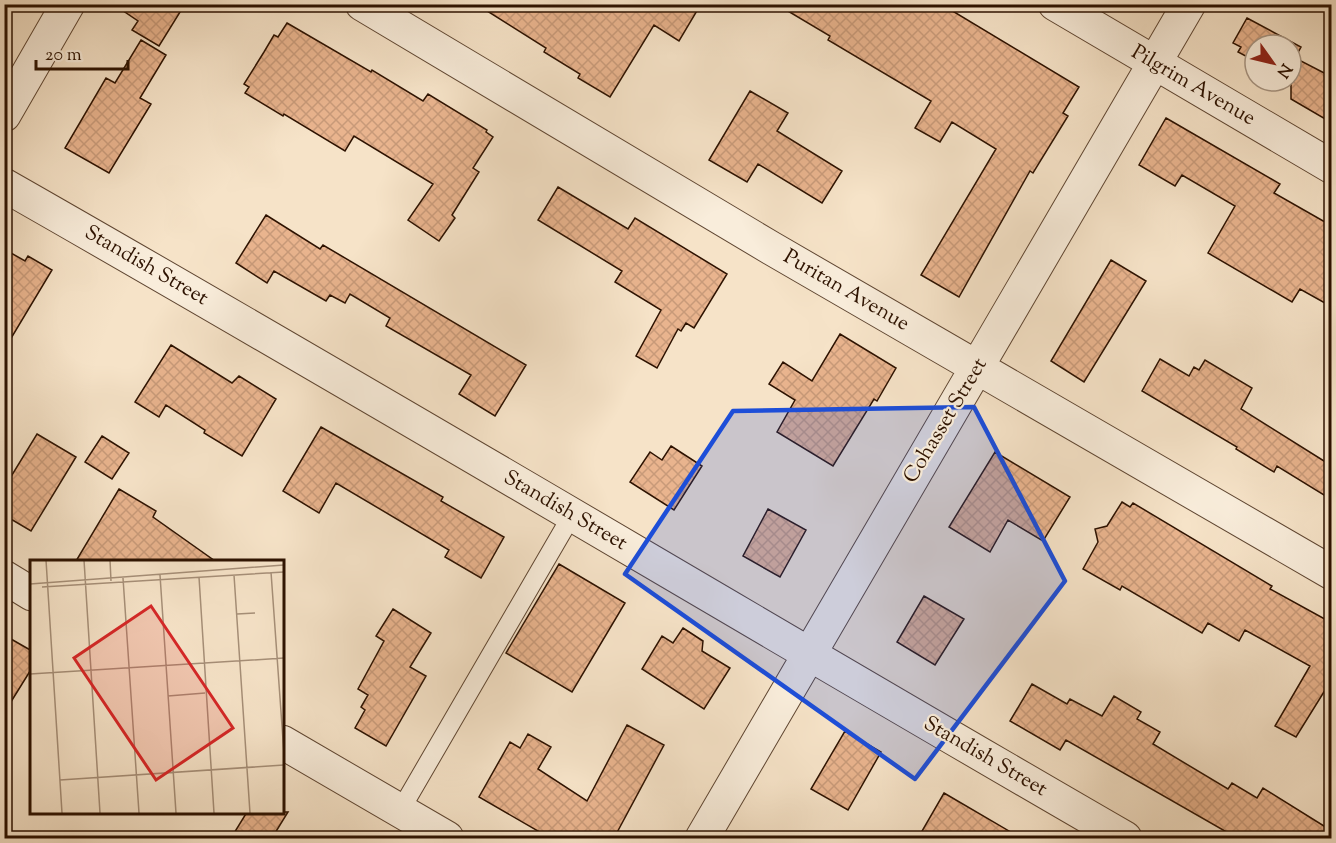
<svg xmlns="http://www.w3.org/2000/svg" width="1336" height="843" font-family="'Sorts Mill Goudy',serif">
  <defs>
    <pattern id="building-cross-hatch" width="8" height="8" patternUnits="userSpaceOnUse" patternTransform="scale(1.5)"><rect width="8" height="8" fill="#e9b48e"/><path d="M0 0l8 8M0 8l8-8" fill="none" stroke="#c89a79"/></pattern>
  </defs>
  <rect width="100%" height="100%" fill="#f6e3c8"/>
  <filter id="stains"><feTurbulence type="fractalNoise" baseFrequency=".00333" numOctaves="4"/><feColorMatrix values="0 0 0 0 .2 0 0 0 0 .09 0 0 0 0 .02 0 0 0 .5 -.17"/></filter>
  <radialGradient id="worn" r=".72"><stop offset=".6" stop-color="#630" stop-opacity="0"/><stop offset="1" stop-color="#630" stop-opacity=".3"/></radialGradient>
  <!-- building -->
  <path fill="url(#building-cross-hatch)" stroke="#2d1200" stroke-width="1.5" d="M113,4h72l-26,42 -27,-16 6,-9z
    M476,4h225l-22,37 -25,-16 -44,72 -32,-19 2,-4 -36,-22 2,-4z
    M776,4h165l138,83 -16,26 5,3 -35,57 -3,-2 -71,126 -38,-22 75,-126 -44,-27 -12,20 -25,-14 16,-27 -103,-61 2,-4z
    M1247,18l54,29 -6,11 37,19v46l-41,-24v-54h-36v16l-17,-9 3,-5 -8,-4z
    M287,23l84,49 1,-2 51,31 5,-7 59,36 -1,2 7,5 -20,31 6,4 -27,43 3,3 -16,23 -31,-21 25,-36 -79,-48 -9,15 -61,-37 -1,2 -38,-23 4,-6 -5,-3 20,-32 10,-17 4,2z
    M141,40l25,15 -26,43 11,6 -42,69 -44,-25 41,-70 9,5z
    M750,91l38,22 -11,18 65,40 -20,32 -64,-39 -11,18 -38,-22z
    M1166,118l114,66 -6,9 58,33v81l-32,-18 -8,13 -84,-49 27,-47 -53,-31 -7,11 -36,-21z
    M558,187l70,42 7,-11 92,56 -33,54 -8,-5 -5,8 -3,-2 -21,39 -21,-12 25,-46 -46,-28 7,-11 -84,-51z
    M266,215l54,34 3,-4 203,120 -31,51 -36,-22 12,-19 -85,-49 4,-8 -40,-24 -5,9 -15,-8 -4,6 -52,-30 -7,12 -31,-20z
    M4,249l21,12 3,-5 24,14 -48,80z
    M1111,260l35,21 -62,101 -33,-21z
    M840,334l56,34 -19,33 -3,-2 -41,67 -56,-34 18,-32 -26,-16 14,-22 29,19z
    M171,345l61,38 7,-7 37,23 -34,57 -38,-23 1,-3 -39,-25 -7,12 -24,-15z
    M1160,359l29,17 5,-9 5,3 6,-10 47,28 -11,21 91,57v34l-55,-34 -3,6 -38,-23 1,-2 -95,-56z
    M321,427l122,70 -2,4 63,36 -23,41 -36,-21 4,-7 -113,-67 -17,30 -36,-22z
    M37,434l39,23 -45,74 -27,-16v-27z
    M102,436l27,17 -17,26 -27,-17z
    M671,446l31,20 -28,44 -44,-28 20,-30 12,8z
    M995,452l75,45 -27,44 -35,-21 -18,32 -41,-25z
    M119,489l37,22 -3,6 62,44h-139z
    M1122,502l8,5 3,-4 139,83 -2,3 62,34v56l-36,58 -21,-11 35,-60 -65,-36 -6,11 -31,-18 -6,10 -80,-47 -2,4 -37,-21 15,-27 -3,-13 12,-3z
    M768,509l38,21 -26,47 -37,-21z
    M559,564l66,39 -53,89 -66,-39z
    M924,596l40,23 -29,46 -38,-23z
    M393,609l38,24 -21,34 16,9 -40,70 -31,-18 10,-18 -4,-3 7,-12 -10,-6 26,-48 -8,-5z
    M683,628l20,13 -1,10 28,17 -26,41 -62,-40 20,-33 11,7z
    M4,635l28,16v17l-28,45z
    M1032,684l35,20 3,-5 32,17 12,-20 27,16 -4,7 23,13 -7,12 75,45 4,-6 25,15 6,-10 69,43v7h-95l-171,-98 -6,10 -50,-29z
    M627,725l37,20 -50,93h-64l-71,-41 31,-55 10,6 8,-14 23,13 -13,22 49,32z
    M845,731l36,21 -33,58 -37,-21z
    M944,793l77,45h-103z
    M247,812h41l-16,26h-41z"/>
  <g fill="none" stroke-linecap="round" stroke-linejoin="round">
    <!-- service casing -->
    <g stroke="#5f4632" stroke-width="20">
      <path id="service" d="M400,811l172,-296"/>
    </g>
    <!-- minor casing -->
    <g stroke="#5f4632" stroke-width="35">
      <path id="minor" d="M362,4l409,244 561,325
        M1055,4l277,163
        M4,115l64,-111
        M4,185c376,214 747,437 1121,653
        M4,577l28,17
        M282,742l165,96
        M702,838l487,-834"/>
    </g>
    <!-- service -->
    <use href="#service" stroke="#f9eddb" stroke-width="18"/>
    <!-- minor -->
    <use href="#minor" stroke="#f9eddb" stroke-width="33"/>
  </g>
  <!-- marked area -->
  <path fill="#1d4ed8" fill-opacity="0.2" stroke="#1d4ed8" stroke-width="4.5" stroke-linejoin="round" d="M974,407l91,174 -150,198 -290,-205 108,-163z"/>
  <g text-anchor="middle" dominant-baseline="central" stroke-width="4.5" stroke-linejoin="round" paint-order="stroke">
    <!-- street labels -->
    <g font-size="21" fill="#2d1200" stroke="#f9eddb">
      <text transform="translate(1193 86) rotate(30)">Pilgrim Avenue</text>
      <text transform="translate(146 266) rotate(30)">Standish Street</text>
      <text transform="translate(846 291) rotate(30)">Puritan Avenue</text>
      <text transform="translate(946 421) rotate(-59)">Cohasset Street</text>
      <text transform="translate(565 511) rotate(30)">Standish Street</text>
      <text transform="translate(985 757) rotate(30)">Standish Street</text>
    </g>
  </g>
  <!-- overview -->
  <g transform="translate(30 560)">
    <rect width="254" height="254" fill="#f6e3c8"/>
    <path fill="none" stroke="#a68f78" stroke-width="1.5" d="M16,0l16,253M54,0l16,253M80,0l1,21M241,12l13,182M130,15l16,238M204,15l16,238M169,17l15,236M93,18l16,235M0,24l254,-19M12,27l242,-15M207,54l18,-1M0,114l254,-16M138,136l37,-3M30,220l224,-15"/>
    <path fill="#d62828" fill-opacity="0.15" stroke="#d62828" stroke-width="3" d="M121,46l82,122 -77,52 -82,-122z"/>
    <rect width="254" height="254" fill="none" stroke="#2d1200" stroke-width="3"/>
  </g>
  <!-- margin -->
  <rect width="1336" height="843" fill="none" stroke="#f6e3c8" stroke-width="24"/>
  <rect x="6" y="6" width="1324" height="831" fill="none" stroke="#2d1200" stroke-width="3"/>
  <rect x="12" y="12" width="1312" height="819" fill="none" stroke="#2d1200" stroke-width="1.5"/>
  <!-- north arrow -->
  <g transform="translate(1273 63) rotate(124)"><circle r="28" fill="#f9eddb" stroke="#a79583" stroke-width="1.5"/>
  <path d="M0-4.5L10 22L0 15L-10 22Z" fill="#8f2418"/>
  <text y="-9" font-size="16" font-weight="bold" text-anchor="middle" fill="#2d1200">N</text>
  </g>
  <!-- scale -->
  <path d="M36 60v9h92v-9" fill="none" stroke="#2d1200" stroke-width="3"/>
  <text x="45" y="60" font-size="18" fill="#2d1200" stroke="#f9eddb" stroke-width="4.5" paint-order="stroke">20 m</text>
  <rect width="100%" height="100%" filter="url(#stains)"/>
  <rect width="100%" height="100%" fill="url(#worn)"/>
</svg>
